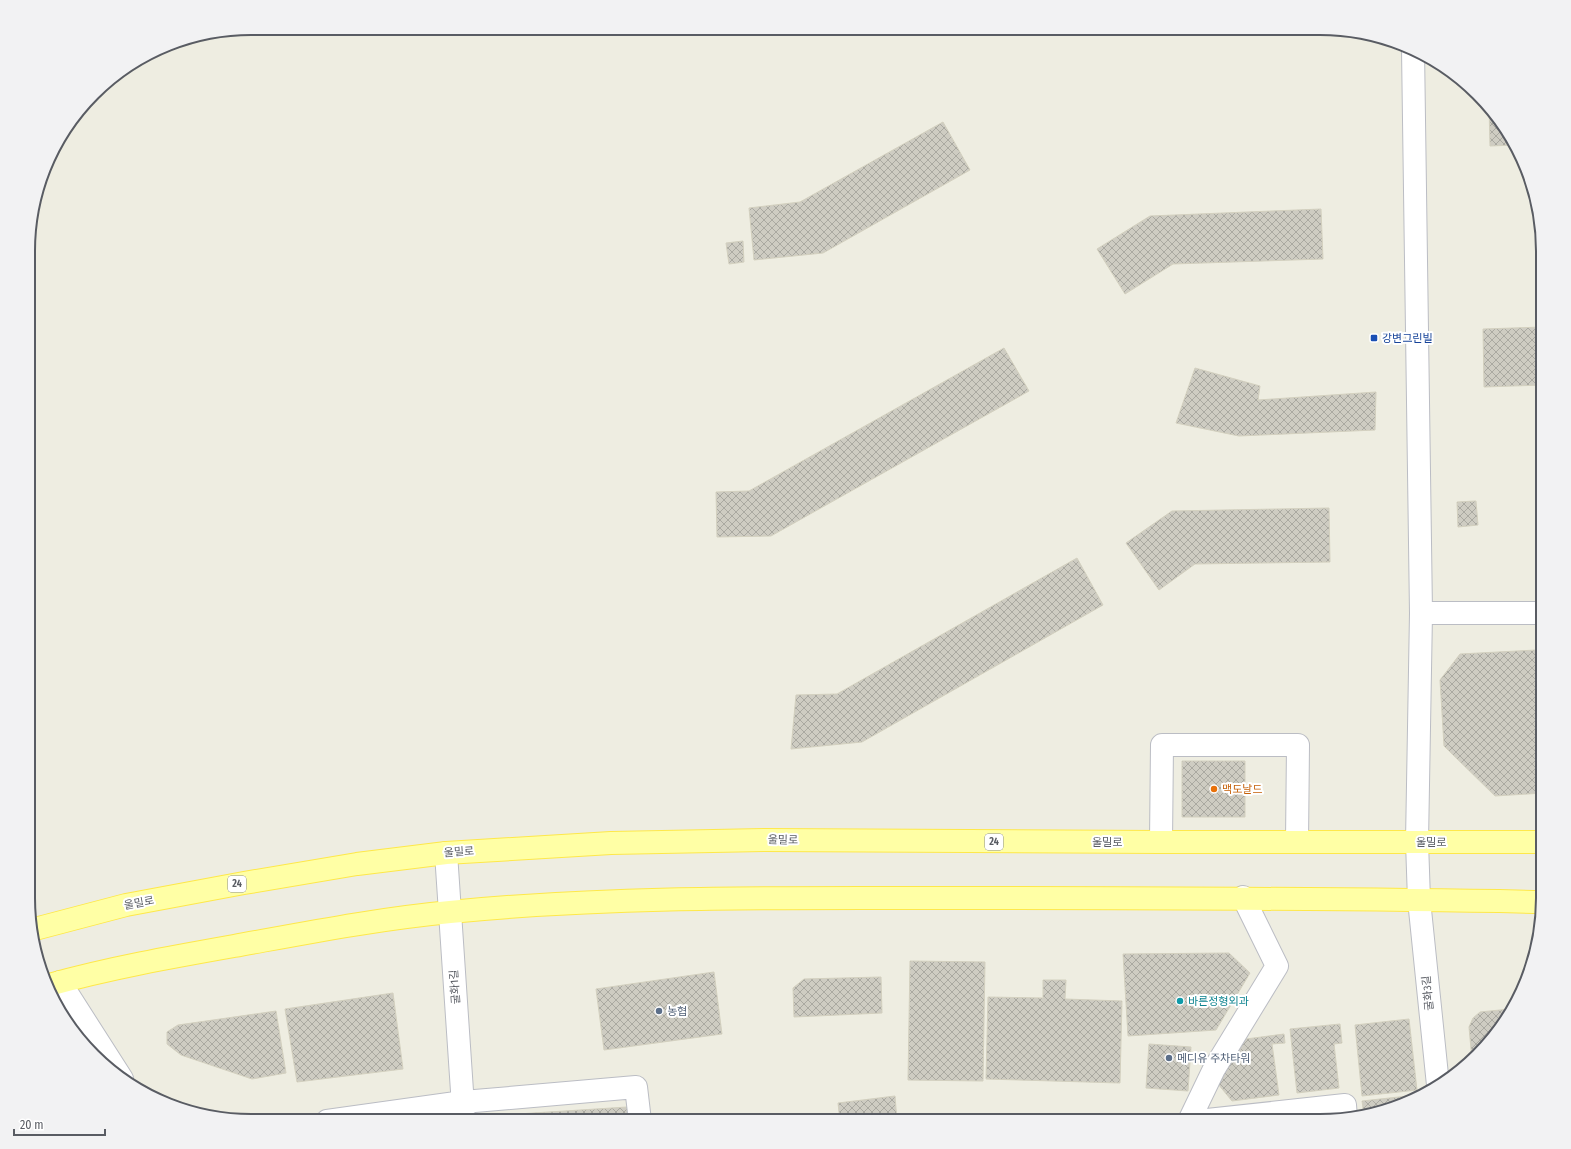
<svg xmlns="http://www.w3.org/2000/svg" width="1571" height="1149" font-family="'Fira Sans Condensed','Noto Sans KR',sans-serif">
  <defs>
    <pattern id="building-cross-hatch" width="8" height="8" patternUnits="userSpaceOnUse"><rect width="8" height="8" fill="#ceccc2"/><path d="M0 0l8 8M0 8l8-8" fill="none" stroke="#aaa9a1"/></pattern>
  </defs>
  <rect width="100%" height="100%" fill="#eeede1"/>
  <!-- building -->
  <path fill="url(#building-cross-hatch)" stroke="#d3d0bf" d="M1077,28h14l-9,6z
    M1489,106l26,39 -25,1z
    M943,122l27,48 -147,83 -69,7 -5,-52 51,-6z
    M1321,209l2,50 -150,5 -48,30 -28,-45 53,-33z
    M743,241l1,21 -15,2 -3,-21z
    M1543,327v58l-59,2 -1,-58z
    M1004,348l25,43 -258,145 -54,1 -1,-45 33,-1z
    M1195,368l65,18 -2,14 118,-8 -1,38 -136,6 -63,-13z
    M1476,501l2,24 -20,2 -1,-25z
    M1329,508l1,54 -135,2 -36,26 -33,-47 46,-32z
    M1077,558l26,47 -241,137 -71,7 5,-54 41,-1z
    M1536,650l7,143 -48,3 -51,-50 -4,-66 20,-26z
    M1182,761h63v56h-63z
    M1229,953l21,20 -34,57 -88,6 -5,-82z
    M910,961l75,1 -2,119 -75,-1z
    M714,972l8,62 -118,16 -8,-61z
    M881,977l1,36 -88,4 -1,-29 11,-9z
    M1043,980h23l-1,19 57,2 -2,82 -134,-4 2,-82 55,1z
    M393,993l10,76 -106,13 -12,-73z
    M1510,1009l-13,25 -25,26 -3,-33 4,-9 7,-6z
    M276,1011l10,62 -34,6 -71,-24 -14,-11v-12l11,-7z
    M1409,1019l8,71 -55,6 -7,-71z
    M1340,1024l2,19 -8,1 5,44 -42,5 -7,-64z
    M1284,1034l1,9 -13,1 7,51 -47,6 -14,-17 28,-45z
    M1149,1044l42,3 -3,44 -42,-3z
    M1417,1095v3l-39,15 -14,2 -2,-14z
    M895,1096l2,25h-57l-2,-18z
    M627,1107l1,14h-125l-1,-6z
    M1153,1118v3h-60z"/>
  <g fill="none" stroke-linecap="round" stroke-linejoin="round">
    <!-- minor casing -->
    <g stroke="#bbbdc4" stroke-width="24">
      <path id="minor" d="M1413,49l8,564 -4,229 2,58 19,185
        M1421,613h122
        M1161,842l1,-97h136l-1,97
        M446,853l18,268
        M60,982l62,97
        M327,1121l136,-19 173,-15 4,34
        M1189,1121l25,-52 63,-103 -34,-69
        M1198,1121l147,-16 1,13"/>
    </g>
    <!-- major casing -->
    <g stroke="#fee84a" stroke-width="24">
      <path id="major" d="M31,930l95,-25 118,-22 113,-19 89,-11 165,-10 154,-3 396,2h382
        M49,985c61,-17 123,-28 185,-39 72,-13 143,-27 216,-34 162,-16 326,-14 489,-14 201,0 402,0 604,4"/>
    </g>
    <!-- minor -->
    <use href="#minor" stroke="#fff" stroke-width="22"/>
    <!-- major -->
    <use href="#major" stroke="#ffffa5" stroke-width="22"/>
  </g>
  <!-- markers -->
  <rect fill="#1a4fb4" stroke="#fff" stroke-width="1.5" x="1370" y="334" width="8" height="8" rx="2"/>
  <circle fill="#e8710a" stroke="#fff" stroke-width="1.5" cx="1214" cy="789" r="4"/>
  <circle fill="#0f9aa8" stroke="#fff" stroke-width="1.5" cx="1180" cy="1001" r="4"/>
  <g fill="#5c6f8a" stroke="#fff" stroke-width="1.5">
    <circle cx="659" cy="1011" r="4"/>
    <circle cx="1169" cy="1058" r="4"/>
  </g>
  <g text-anchor="middle" dominant-baseline="central" stroke-width="4" stroke-linejoin="round" paint-order="stroke">
    <!-- shield labels -->
    <g fill="#fff" stroke="#8b8d92" stroke-width="1">
      <rect x="985" y="834" width="18" height="16" rx="3"/>
      <rect x="228" y="876" width="18" height="16" rx="3"/>
    </g>
    <g font-size="10" font-weight="bold" fill="#595c63">
      <text x="994" y="842">24</text>
      <text x="237" y="884">24</text>
    </g>
    <!-- transit labels -->
    <g font-size="11" fill="#164399" stroke="#fff" text-anchor="start">
      <text x="1382" y="338">강변그린빌</text>
    </g>
    <!-- food labels -->
    <g font-size="11" fill="#c56008" stroke="#fff" text-anchor="start">
      <text x="1222" y="789">맥도날드</text>
    </g>
    <!-- street labels -->
    <g font-size="11" fill="#595c63" stroke="#fff">
      <text transform="translate(783 840) rotate(1)">울밀로</text>
      <text x="1107" y="842">울밀로</text>
      <text x="1431" y="842">울밀로</text>
      <text transform="translate(459 852) rotate(-4)">울밀로</text>
      <text transform="translate(139 903) rotate(-11)">울밀로</text>
      <text transform="translate(455 987) rotate(-94)">굴화1길</text>
      <text transform="translate(1428 993) rotate(-96)">굴화3길</text>
    </g>
    <!-- culture labels -->
    <g font-size="11" fill="#0d838f" stroke="#fff" text-anchor="start">
      <text x="1188" y="1001">바른정형외과</text>
    </g>
    <!-- service labels -->
    <g font-size="11" fill="#4e5e75" stroke="#fff" text-anchor="start">
      <text x="667" y="1011">농협</text>
      <text x="1177" y="1058">메디유 주차타워</text>
    </g>
  </g>
  <!-- crop -->
  <path d="M0 0H1571V1149H0ZM251 35H1320A216 216 0 0 1 1536 251V898A216 216 0 0 1 1320 1114H251A216 216 0 0 1 35 898V251A216 216 0 0 1 251 35Z" fill="#f2f2f3" fill-rule="evenodd"/>
  <path fill="none" stroke="#595c63" stroke-width="2" d="M251 35H1320A216 216 0 0 1 1536 251V898A216 216 0 0 1 1320 1114H251A216 216 0 0 1 35 898V251A216 216 0 0 1 251 35Z"/>
  <!-- scale -->
  <path d="M14 1129v6h91v-6" fill="none" stroke="#595c63" stroke-width="2"/>
  <text x="20" y="1129" font-size="12" fill="#595c63" stroke="#ffffff" stroke-width="3" paint-order="stroke">20 m</text>
</svg>
